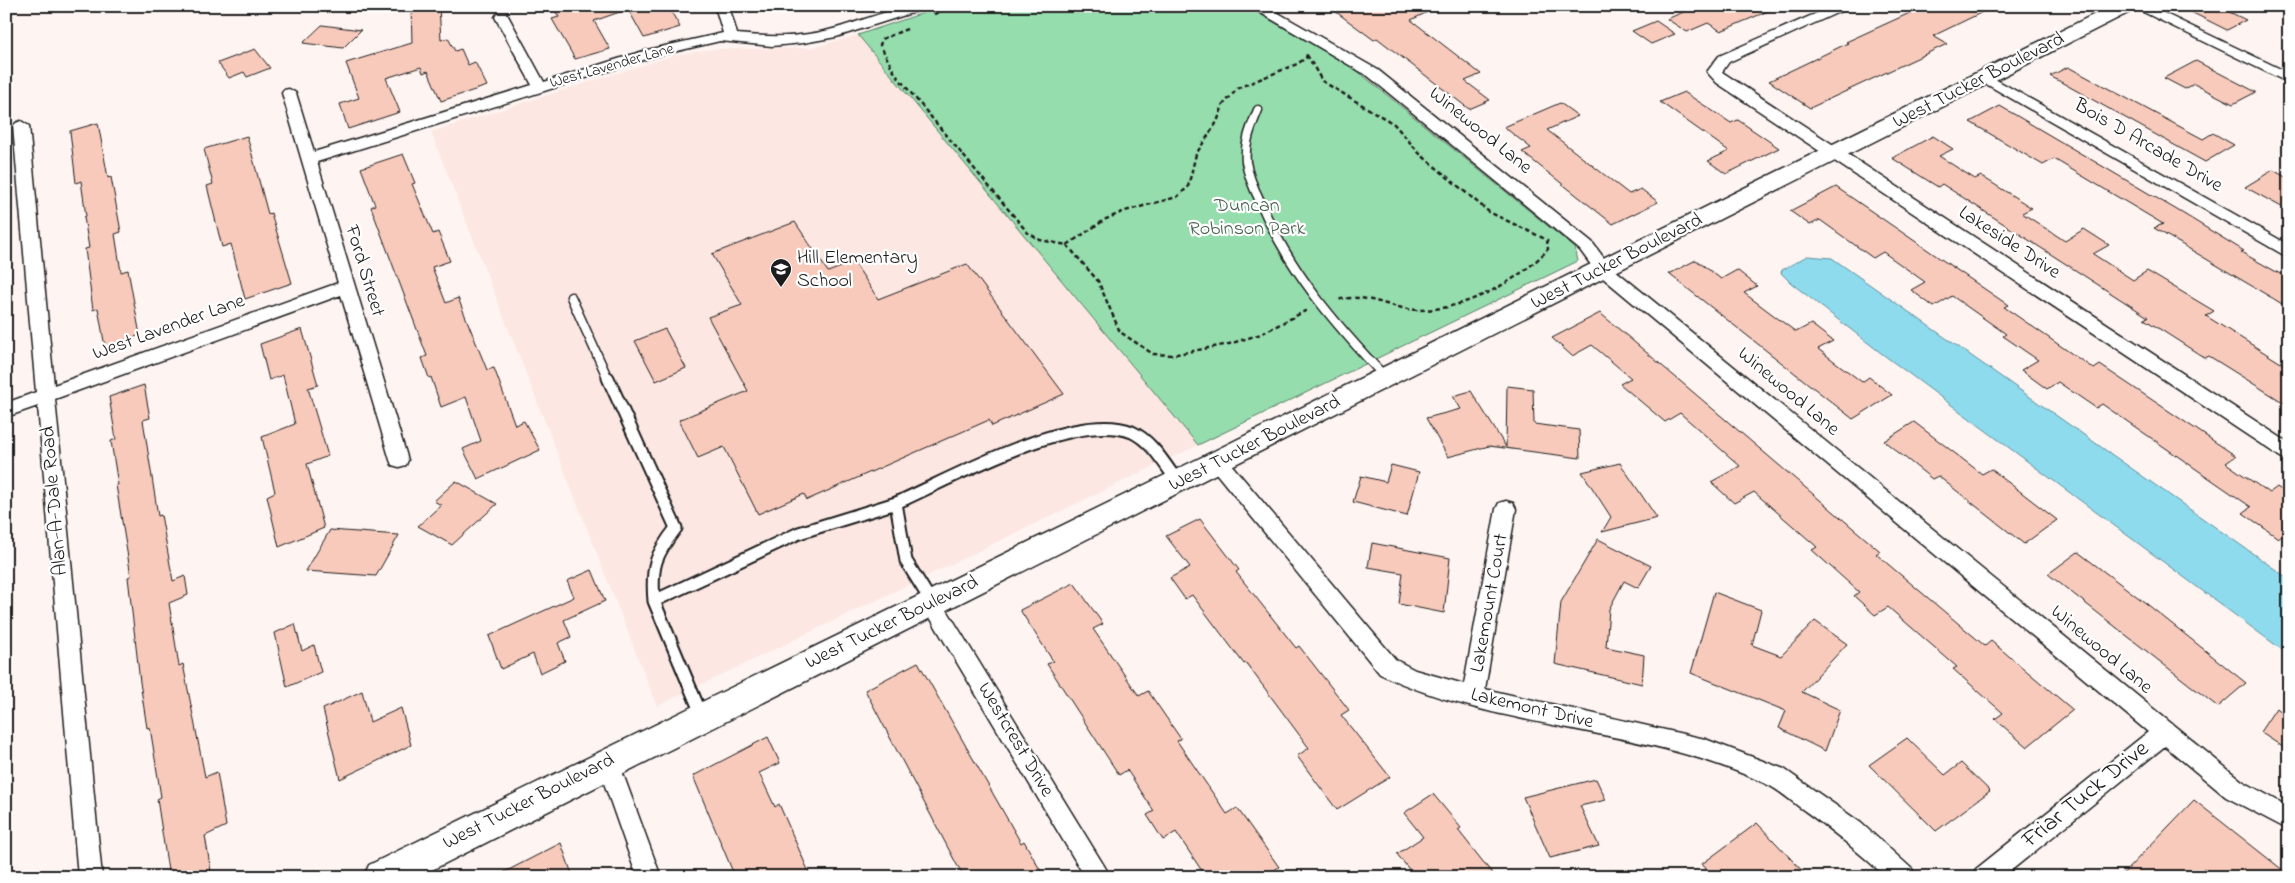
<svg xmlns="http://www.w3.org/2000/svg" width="2295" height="883" font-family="'Indie Flower',sans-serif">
  <rect width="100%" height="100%" fill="#fef4f2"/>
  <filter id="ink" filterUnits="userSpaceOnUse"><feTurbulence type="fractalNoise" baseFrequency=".02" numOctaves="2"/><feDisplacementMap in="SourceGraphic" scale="10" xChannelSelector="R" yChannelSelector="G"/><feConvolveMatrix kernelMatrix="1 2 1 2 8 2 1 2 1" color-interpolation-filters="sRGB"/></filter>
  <g filter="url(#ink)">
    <!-- built -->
    <path fill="#fce7e2" d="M858,35l340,410 -541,261 -226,-574 244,-77 38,-6 98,-1z"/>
    <!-- green -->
    <path fill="#95ddad" stroke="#587c64" d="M944,6h302l109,63 220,179 3,13 -380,184 -340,-410z"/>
    <!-- water -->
    <path fill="#8edbee" stroke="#608f9a" d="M1807,256l25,2 457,321v83l-6,-4 2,-6 -404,-299 -90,-70 -10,-10 1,-3z"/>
    <!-- building -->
    <path fill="#f8cabc" stroke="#1c1c1c" d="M411,6h28l2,34 7,-2 7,13 6,-2 7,16 7,-3 12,24 -46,15 -13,-30 -5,2 -2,-6 -35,11 14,34 -52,17 -8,-25 19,-6 -13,-35 66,-20z
      M552,6h116l12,21 -36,11 -16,-29 -34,12 16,28 -35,10 -23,-40 7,-2z
      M1328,6h112l-29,14 70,54 -16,7 25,19 -21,9 -92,-71 -3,2z
      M1681,6h99l-59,25 -13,-8 -21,9 -20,-13 21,-9z
      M1925,6h70l-62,30 14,8 -137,64 -41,-27 79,-38 -2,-1z
      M2179,6h38l29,14 -19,10z
      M1656,21l19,13 -24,10 -19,-13z
      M322,25l39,5 -18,18 -40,-5z
      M255,49l15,19 -23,9 -3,-5 -15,6 -11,-15z
      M2196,61l60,31 -23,12 -39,-20 -9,5 -21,-11z
      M2068,67l135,72 10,-6 21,12 -29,17 -155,-86z
      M1684,92l47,31 7,-3 41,28 -53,26 -18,-13 21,-10 -69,-49z
      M1560,103l18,13 -31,14 82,64 12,-5 17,13 -45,22 -91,-72 9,-4 -27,-21z
      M2000,106l182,107 62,38 -3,1 48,27v29l-135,-80 9,-4 -109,-65 -11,6 -73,-43z
      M98,123l10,55 3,-1 10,55 -6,2 6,38 7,-2 12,65 -35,12 -7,-39 -5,2 -8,-61 4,-1 -5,-31 2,-1 -5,-35 -5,2 -6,-52z
      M247,136l21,78 3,-1 21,70 -47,16 -14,-55 -9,3 -15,-61 6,-2 -9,-35z
      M1933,136l20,13 -14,7 36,23 6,-3 51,32 -10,5 43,28 19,-12 25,16 -16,9 40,26 14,-9 67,40 -8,5 83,52v38l-80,-50 -4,2 -61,-39 4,-2 -206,-133 -4,3 -46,-29z
      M403,154l12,29 -3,1 21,50 5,-2 12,29 -18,6 14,36 12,-5 29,72 7,-2 21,57 9,-4 16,29 -62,29 -15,-30 18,-8 -15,-44 -25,10 -10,-30 -2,1 -7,-20 5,-2 -56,-149 4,-2 -14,-37z
      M2273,170l16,9v32l-44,-24z
      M1836,187l172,118 -4,2 90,62 6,-4 136,91 -10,7 43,30 8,-6 12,8v35l-11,8 -35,-25 8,-6 -149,-103 -6,4 -38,-26 -11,7 -26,-19 17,-10 -35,-24 3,-2 -54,-38 -18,11 -23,-17 14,-8 -42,-30 -10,6 -53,-38 -10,5 -20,-14z
      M795,222l33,50 26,-10 24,37 89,-35 97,130 -72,32 -3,-6 -182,80 -3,-6 -46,20 -34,-67 -26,11 -19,-38 69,-29 -40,-74 34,-12 -30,-51z
      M1696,260l25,19 16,-9 20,16 -13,7 52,39 15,-8 22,17 -15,8 44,33 7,-5 23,18 -39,24 -184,-145z
      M1600,313l280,238 -4,3 109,92 6,-5 82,69 -46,37 -32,-28 8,-6 -50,-44 4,-2 -69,-60 -13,8 -21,-19 5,-4 -47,-42 5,-3 -63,-55 -20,11 -23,-21 29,-16 -60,-53 -15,9 -45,-38 11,-6 -39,-33 -20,11 -20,-18z
      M302,329l16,56 -10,3 20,68 -21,8 17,64 -45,19 -12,-51 8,-4 -13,-55 33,-13 -12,-49 -14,5 -9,-36z
      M665,329l21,39 -30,13 -21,-40z
      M144,385l6,33 -7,2 15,96 3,-1 12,66 12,-5 3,19 -19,8 10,63 4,-2 22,113 12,-5 9,54 -21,10 7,41h-43l-12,-78 4,-2 -11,-70 -3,1 -7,-46 -12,-105 3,-1 -15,-91h2l-7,-44 5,-2 -7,-42z
      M1507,386l26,3 1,35 45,6 1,28 -91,-12 -41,11 -22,-39 35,-9 -8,-13 18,-5 35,56z
      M1914,422l68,52 9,-5 66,51 -33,24 -86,-68 -6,3 -48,-38z
      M1620,463l37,55 -55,14 9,-15 -29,-45z
      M1391,465l28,7 -12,44 -54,-14 8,-26 25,6z
      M456,481l41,23 -45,41 -34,-19 23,-21 -7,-4z
      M1200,519l39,51 -3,2 60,76 3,-2 50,64 -8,5 49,62 -53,33 -40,-54 12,-8 -63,-85 -2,1 -52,-69 -7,4 -15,-21 20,-11 -24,-31z
      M330,530l69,5 -23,41 -70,-5z
      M1598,539l53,27 -13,22 -14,-7 -15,28 -3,38 38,8 -2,29 -87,-20 6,-62z
      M1372,543l78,15 -6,55 -45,-9 4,-31 -35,-6z
      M2078,552l69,52 99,79 -28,24 -170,-133z
      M592,570l13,31 -41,19 7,17 -13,6 7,18 -25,12 -7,-19 -32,15 -12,-33 85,-39 -7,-16z
      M1074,583l29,41 -10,5 46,67 9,-5 33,48 -4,2 50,73 10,-6 42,59 -16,10h-57l-30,-45 -13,8 -16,-25 7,-4 -27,-41 -8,5 -72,-111 6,-3 -33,-51z
      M1714,592l47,18 -9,35 29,11 34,-35 32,23 -45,48 38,18 -15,41 -46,-23 7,-17 -95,-38z
      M295,624l7,27 12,-6 7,27 -34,15 -12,-54z
      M918,662l103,181 3,-2 20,36h-79l-8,-12 -92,-175z
      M362,691l8,31 31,-14 10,37 -71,34 -17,-70z
      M2276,708l13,8v35l-29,-19z
      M768,737l12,26 -21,10 16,34 4,-3 32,73h-76l-42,-101z
      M1907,738l38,37 16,-12 29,28 -54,40 -67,-66z
      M1596,779l10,21 -26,6 19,40 -49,12 -27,-61z
      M1433,794l28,34 -3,2 37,47h-80l-18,-23 26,-17 -19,-24z
      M2194,800l95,75v2h-75l-10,-9 -8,9h-76z
      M1757,823l51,54h-95l-11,-13z
      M561,843l12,34h-78z"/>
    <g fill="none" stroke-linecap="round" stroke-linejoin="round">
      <!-- lane-far1 casing -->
      <g stroke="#1c1c1c" stroke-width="11">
        <path id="lane-far1" d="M1258,110c-7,17 -14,33 -12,52 2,14 8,27 14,39 28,69 76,124 126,177
          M571,297l37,82"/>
      </g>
      <!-- lane casing -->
      <g stroke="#1c1c1c" stroke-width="15">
        <path id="lane" d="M608,378l68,150c-21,27 -25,39 -22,73
          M932,603l-26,-42 -10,-58c55,-24 178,-94 236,-71 20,9 33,33 46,50
          M702,716l-48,-115 145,-68 97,-30"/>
      </g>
      <!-- street casing -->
      <g stroke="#1c1c1c" stroke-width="3">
        <path id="street" d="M712,6h14l5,7 6,21c31,3 61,4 92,-4 33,-8 62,-24 97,-24l-2,3 -88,28 -33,6 -31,3 -52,-5 -64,15 -339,106 91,298 -2,5 -7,2 -7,-2 -2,-5 -49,-165 -286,104 47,478h-24l-40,-471 -32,11v-14l30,-11 -23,-266 3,-3 5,-2 8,5 25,259 284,-102 -56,-190 2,-3 5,-1 7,4 18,59 218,-67 -37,-68 2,-3h10l37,68 103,-32 76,-17 -6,-20z
          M1249,6h17l112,64 214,172 17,23 633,516 47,26v23l-63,-33 -61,-51 -162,131h-31l4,-8 172,-137 -551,-459 -17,-23 -212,-174z
          M1833,6h19l-123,56 -7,10 567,371v17l-7,-2 -565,-375 -10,-11 12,-16z
          M2131,6h18l140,67v10z
          M1986,74l303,171v13l-308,-177 -2,-3z
          M1218,455l7,2 171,203 19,10 49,14 32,-175 3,-6 7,-2 7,2 3,6 -31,180 220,50 79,30 77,54 51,46 4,8h-30c-28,-26 -57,-49 -88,-71 -10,-8 -21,-17 -32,-22 -121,-58 -265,-52 -386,-110l-169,-207 -2,-5 2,-5z
          M932,594l7,3 172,280h-26l-160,-268 -3,-6 3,-6z
          M608,752l8,4 3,7 42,114h-24l-40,-114 3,-7z"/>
      </g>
      <!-- secondary casing -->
      <g stroke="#1c1c1c" stroke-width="3">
        <path id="secondary" d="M2111,6h26l-3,4 -1716,867h-54l5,-12 839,-411z"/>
      </g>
      <!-- path -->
      <path stroke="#1c1c1c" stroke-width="2.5" stroke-dasharray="4.5 3" stroke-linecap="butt" d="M934,14l21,-8
        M907,29l-25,10 -2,6 16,30 132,158 12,7 27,5 39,-26 19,-8 52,-14 11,-10 8,-33 21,-32 6,-17 15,-17 59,-24 9,-6 1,-4
        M1307,55l15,26 72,43 26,30 69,58 58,28 1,9c-30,34 -94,67 -140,60 -26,-4 -44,-16 -71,-9
        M1067,245l31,36 22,51 33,22 19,1 57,-11 32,-10 46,-24"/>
      <!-- lane-far1 -->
      <use href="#lane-far1" stroke="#fff" stroke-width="8"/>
      <!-- lane -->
      <use href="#lane" stroke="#fff" stroke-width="11"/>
      <!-- street -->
      <use href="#street" fill="#fff" fill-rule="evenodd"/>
      <!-- secondary -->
      <use href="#secondary" fill="#fff" fill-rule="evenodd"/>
    </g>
  </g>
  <!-- icons -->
  <defs>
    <g id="school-pin" transform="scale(1.125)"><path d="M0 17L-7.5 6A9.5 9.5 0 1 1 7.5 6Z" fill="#1c1c1c" stroke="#fff"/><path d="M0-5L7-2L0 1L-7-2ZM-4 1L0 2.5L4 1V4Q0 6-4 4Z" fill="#fff"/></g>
  </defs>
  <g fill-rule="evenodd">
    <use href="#school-pin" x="781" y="269"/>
  </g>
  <g text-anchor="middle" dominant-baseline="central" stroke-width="4.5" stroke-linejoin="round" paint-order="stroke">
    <!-- far-street labels -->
    <g font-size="16" fill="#1c1c1c" stroke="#fff">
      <text transform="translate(612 66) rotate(-16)">West Lavender Lane</text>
    </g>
    <!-- street labels -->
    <g font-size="20" fill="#1c1c1c" stroke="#fff">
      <text transform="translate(1979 81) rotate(-27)">West Tucker Boulevard</text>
      <text transform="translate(1480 131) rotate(39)">Winewood Lane</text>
      <text transform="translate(2148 146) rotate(30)">Bois D Arcade Drive</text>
      <text transform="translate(2009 243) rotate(33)">Lakeside Drive</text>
      <text transform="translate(1617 262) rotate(-27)">West Tucker Boulevard</text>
      <text transform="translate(364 271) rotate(73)">Ford Street</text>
      <text transform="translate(169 328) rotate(-20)">West Lavender Lane</text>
      <text transform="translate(1788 392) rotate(40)">Winewood Lane</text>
      <text transform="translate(1255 444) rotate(-27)">West Tucker Boulevard</text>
      <text transform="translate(55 501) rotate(-95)">Alan-A-Dale Road</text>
      <text transform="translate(1490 603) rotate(-80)">Lakemount Court</text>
      <text transform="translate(892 623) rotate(-26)">West Tucker Boulevard</text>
      <text transform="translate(2101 650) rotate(40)">Winewood Lane</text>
      <text transform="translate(1532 709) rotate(13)">Lakemont Drive</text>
      <text transform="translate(1015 740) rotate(59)">Westcrest Drive</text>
      <text transform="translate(529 802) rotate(-27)">West Tucker Boulevard</text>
    </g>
    <!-- park labels -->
    <g font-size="20" fill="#46604f" stroke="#fff">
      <text x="1247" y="206">Duncan<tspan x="1247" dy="23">Robinson Park</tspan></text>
    </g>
    <!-- poi labels -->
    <g font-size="20" fill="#1c1c1c" stroke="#fff" text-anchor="start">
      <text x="797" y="258">Hill Elementary<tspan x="797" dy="23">School</tspan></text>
    </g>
    <!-- near-street labels -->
    <g font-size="24" fill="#1c1c1c" stroke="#fff">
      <text transform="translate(2086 795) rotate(-39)">Friar Tuck Drive</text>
    </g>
  </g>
  <!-- margin -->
  <rect width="2295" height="883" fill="none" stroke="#fff" stroke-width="25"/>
  <rect x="12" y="12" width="2270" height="858" fill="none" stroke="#1c1c1c" stroke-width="2" filter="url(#ink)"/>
</svg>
